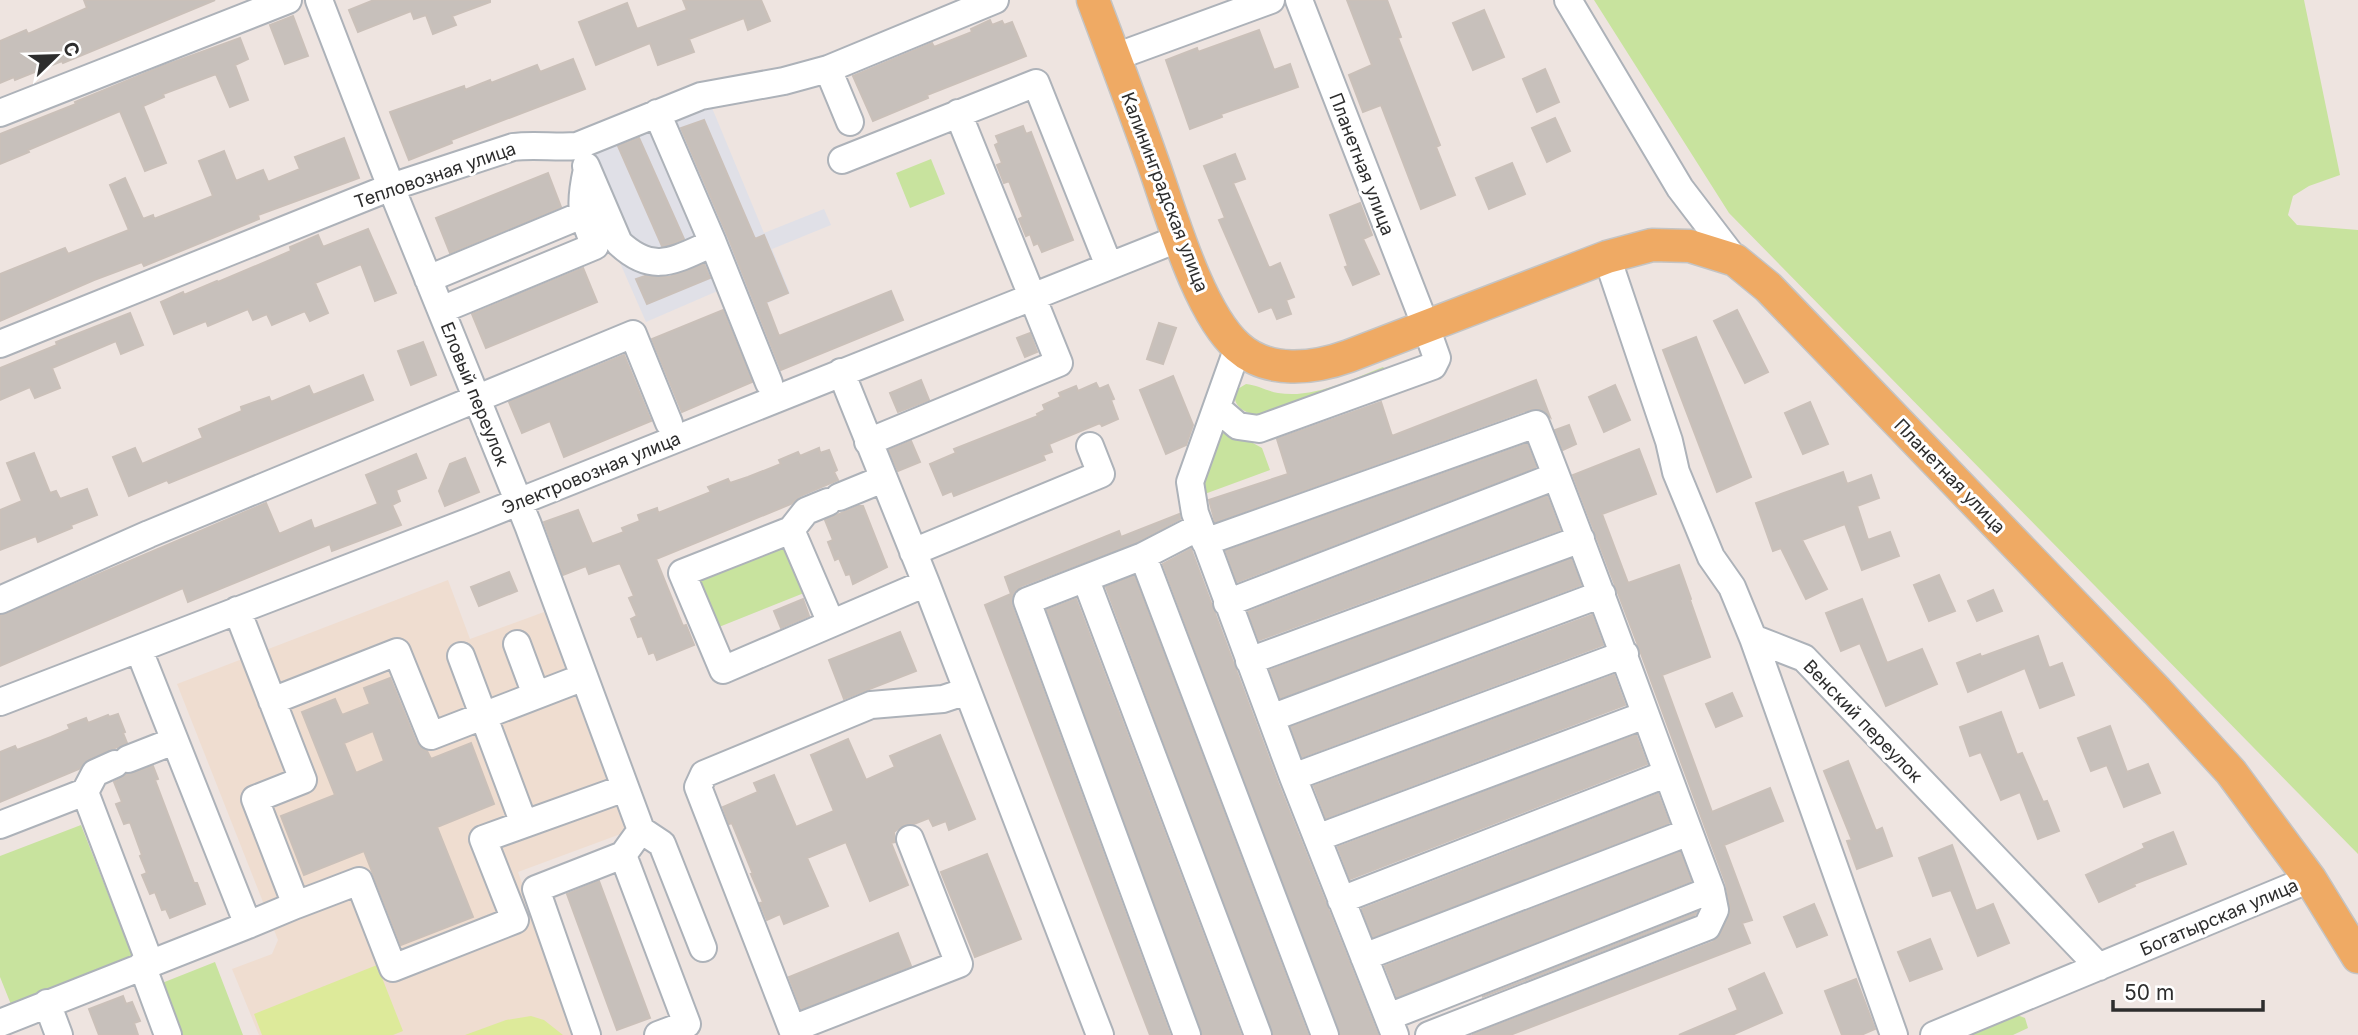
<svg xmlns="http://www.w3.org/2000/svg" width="2358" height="1035" font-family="Inter,sans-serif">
  <rect width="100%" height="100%" fill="#eee4e0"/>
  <!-- industrial -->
  <path fill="#e0e0e7" d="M710,103l54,130 60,-24 7,16 -59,24 18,44 -42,19 -12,-29 -90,39 -72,-164z"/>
  <!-- education -->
  <path fill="#efddd0" d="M448,580l22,59 74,-27 82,220 -108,40 58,163h-317l-27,-66 40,-15 6,-14 -101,-256z"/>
  <!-- green -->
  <path fill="#c8e39e" d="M1594,0h710l36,175 -31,11 -16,10 -5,19 9,10 61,5v624l-629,-641z
    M931,159l14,35 -35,14 -14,-35z
    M1383,367l2,2 -125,47c-14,-2 -30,-10 -24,-26l10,-6c11,1 21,7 32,9 35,6 74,-14 105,-26z
    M1224,433l18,4 20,11 8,22 -68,25 1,-15 15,-43z
    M784,544l20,49 -90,36 -20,-48z
    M81,825l53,135 -122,47 -12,-30v-121z
    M215,962l28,73h-68l-18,-50z
    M2017,1015l8,3 3,10 -15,7h-46z"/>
  <!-- pitch -->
  <path fill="#ddea9a" d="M377,965l26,66 -10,4h-131l-8,-21z
    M531,1016l13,4 19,15h-98l41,-15z"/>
  <!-- building -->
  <path fill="#c7c0bb" stroke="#cac0b9" stroke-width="2" fill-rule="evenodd" d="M84,0h131l-152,63 -1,-2 -47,19 -1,-3 -14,6v-42l26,-11 2,4 59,-26z
    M374,0h116v2l-38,14 4,9 -23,9 -7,-19 -12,4 -3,-8 -53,21 -9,-22z
    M683,0h78l9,21 -22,9 -4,-12 -55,21 5,13 -36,13 -8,-22 -54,22 -17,-43 48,-19 10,26 50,-19z
    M1347,0h40l14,37 -3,1 42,107 -4,2 19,48 -34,14 -40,-104 -18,7 -14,-37 23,-10z
    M1484,10l20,47 -31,13 -20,-47z
    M293,16l15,40 -23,8 -15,-39z
    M990,20l2,5 10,-4 2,4 8,-3 14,34 -99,39 1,3 -55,23 -20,-45 79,-33 2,4 38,-15 -1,-3z
    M1259,30l15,40 16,-6 8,23 -77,27 1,3 -32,12 -24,-69 31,-12 1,4z
    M240,38l8,21 -13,6 13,35 -18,7 -14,-33 -53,20 1,3 -21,9 23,57 -21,8 -25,-60 -92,39 1,2 -29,12v-30l76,-30 -1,-2 88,-36z
    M573,59l12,30 -134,51 1,3 -43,17 -19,-48 74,-26 1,4 25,-10 1,3 46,-18 3,7z
    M1545,69l14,33 -22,10 -14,-33z
    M1555,118l15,33 -23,11 -15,-34z
    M704,120l51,119 9,-4 24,58 -22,9 13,34 112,-45 12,29 -122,50 -53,-133 -47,-109z
    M1023,126l3,8 5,-2 42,108 -31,12 -4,-9 -4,2 -4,-11 -4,2 -7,-17 4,-2 -14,-36 -5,2 -7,-18 5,-2 -7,-18 4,-2 -3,-7z
    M344,138l15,40 -101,37 1,4 -115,47 -2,-4 -48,18 -94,41v-47l65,-26 3,6 61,-24 -19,-45 15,-7 18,41 10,-4 1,4 59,-23 -14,-35 25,-10 12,30 27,-11 5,12 32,-13 -5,-12z
    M639,138l45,101 -12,5 -10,2 -44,-100z
    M1235,154l10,25 -12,4 36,85 11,-5 14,34 -8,3 5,14 -14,5 -5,-12 -13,5 -40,-92 6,-2 -21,-52z
    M1512,163l13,31 -36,15 -13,-31z
    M548,173l13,34 -111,46 -14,-35z
    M1360,203l12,32 -9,4 16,35 -26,11 -8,-18 3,-1 -18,-51z
    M368,229l28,64 -21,8 -14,-37 -46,19 13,30 -18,8 -5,-10 -33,14 -5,-11 -14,6 -5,-11 -40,17 -2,-5 -32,13 -13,-32 22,-10 1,3 33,-14 1,1 73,-31 -1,-4 28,-12 5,12z
    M704,264l6,14 -63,26 -11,-25 9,-3 24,1z
    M583,268l14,34 -111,46 -14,-34z
    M723,310l29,72 -70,30 -30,-73z
    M1737,310l31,62 -23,11 -31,-62z
    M130,313l13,32 -22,9 -5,-13 -64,27 8,20 -25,10 -5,-11 -30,13v-32l57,-23 -1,-3z
    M1159,323l17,5 -13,36 -16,-5z
    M1030,333l7,19 -12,5 -8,-19z
    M1696,337l55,140 -34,15 -54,-142z
    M423,342l13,33 -25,10 -13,-34z
    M624,355l27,66 -87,36 -14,-36 -28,12 -13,-31z
    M363,375l10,25 -204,83 -2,-3 -38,16 -16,-39 22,-9 7,16 61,-26 -4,-9 43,-18 -1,-4 28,-10 2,5 38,-16 4,9z
    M1173,376l20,49 -7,20 -20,9 -26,-64z
    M921,380l8,20 -31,12 -8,-19z
    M1536,380l14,37 -11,-8h-8l-316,113 -6,-22 79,-26 -11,-35 104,-37 11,34z
    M1096,383l3,6 9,-4 6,14 -3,1 7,19 -16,7 -2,-3 -51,21 3,8 -9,3 2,5 -91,36 -2,-5 -9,4 -13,-31 26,-11 -2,-4 84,-33 -1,-2 8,-4 -2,-5 18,-8 -2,-4 17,-7 2,5z
    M1615,385l15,35 -26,12 -15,-35z
    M1810,402l18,42 -25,10 -18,-41z
    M1569,425l7,19 -13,6 -8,-20z
    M911,441l9,21 -22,9 -9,-21z
    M1527,444l9,23 -299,115 -11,-31z
    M819,448l1,5 9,-3 8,20 -3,2 4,8 -38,16 -9,8 -135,55 27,67 3,-1 8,20 -37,15 -3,-8 -5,2 -7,-18 -4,1 -7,-18 6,-3 -8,-18 5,-2 -14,-33 -31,11 -3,-8 -23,9 -19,-53 34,-12 14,34 32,-12 -2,-4 18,-7 -2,-6 19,-7 1,5 53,-21 -3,-5 20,-8 2,4 18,-6 33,-13 -2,-4 19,-8 2,4z
    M1639,449l17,45 -54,20 26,69 51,-18 12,34 -1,1 20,57 -48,18 50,137 58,-24 13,33 -59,24 28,75 -10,3 8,20 -240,92h-38l241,-93 8,-8 8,-18 1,-9 -4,-23 -87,-236 -66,-173z
    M34,453l16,40 6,-2 4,8 27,-10 10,26 -26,10 1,3 -34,14 -2,-6 -36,14v-40l22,-9 -15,-38z
    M416,454l10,24 -30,12 4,11 -8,4 9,20 -69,26 -2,-7 -142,58 -5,-14 -183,78v-50l266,-113 13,31 32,-14 3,9 64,-25 -12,-29z
    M465,458l14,34 -34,14 -6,-15 11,-27z
    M1843,472l4,12 24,-9 8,23 -22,8 11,34 22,-8 9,24 -37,14 -17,-46 -43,16 25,49 -21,10 -25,-51 -8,3 -17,-48z
    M1547,496l13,34 -301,110 -11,-28z
    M858,506h5l24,61 -34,17 -3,-10 -4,1 -7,-17 -4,2 -7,-18 5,-2 -8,-20z
    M1179,514l1,5 -43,23 -116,44 -7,6 -3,7 1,7 158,429h-20l-165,-430 26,-11 -6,-17 114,-46 2,6z
    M1191,549l87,234 100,252h-38l-177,-471z
    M1571,559l10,26 -301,113 -10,-28z
    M509,572l8,19 -38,15 -8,-19z
    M1939,575l16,36 -26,10 -15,-36z
    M1134,576l174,459h-35l-167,-448z
    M1993,590l9,21 -25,10 -9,-20z
    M803,599l6,17 -28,12 -7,-17z
    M1076,599l165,436h-39l-155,-425z
    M1862,599l25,64 35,-14 15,35 -51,22 -26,-63 -19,8 -15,-38z
    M1592,615l11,30 -301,112 -11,-30z
    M900,632l16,39 -72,28 -15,-39z
    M2038,636l11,32 13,-5 12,32 -34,13 -15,-40 -57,24 -11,-29 23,-9 1,3z
    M1614,675l11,30 -299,113 -12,-32z
    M390,678l26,64 5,6 6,3 4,8 40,-16 23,61 -57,23 36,90 -72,28 -37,-94 -60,24 -23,-59 54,-21 -33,-83 33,-13 7,16 28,-11 -6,-16zM373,731l11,30 -28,12 -12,-30z
    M1732,693l10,23 -26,11 -10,-23z
    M2001,712l16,43 5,-2 21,49 4,-1 12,30 -21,8 -18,-47 -19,8 -20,-48 -11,4 -10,-29z
    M118,714l7,18 -2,1 4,10 -38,16 -10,10 -79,33v-50l15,-6 2,4 34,-13 19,-8 -2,-4 18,-7 2,5 20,-8 1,2z
    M2110,726l17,46 21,-8 12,29 -36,14 -17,-42 -16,6 -13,-33z
    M940,735l35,84 -26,11 -3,-9 -13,5 -4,-8 -15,6h-9l-7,5 -4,3 1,10 -4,1 17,42 -38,16 -24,-59 -39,16 21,48 -44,18 -4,-10 -13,6 -7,-17 3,-1 -12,-28h2l-21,-51 -3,1 -6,-17 35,-15 -4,-9 20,-8 22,52 38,-16 -23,-56 37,-16 18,41 29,-13 -5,-11z
    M1636,735l11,29 -297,115 -12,-32z
    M1848,761l28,70 6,-3 10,28 -35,13 -10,-28 5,-1 -28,-69z
    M153,766l5,13 -3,1 17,45 22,58h3l8,21 -35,14 -4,-9 -4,1 -7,-18 -5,2 -8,-19 5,-2 -7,-17 2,-1 -12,-33 -6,2 -8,-20 6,-2 -8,-20 12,-7z
    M1658,794l11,29 -296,114 -11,-28z
    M2173,832l13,32 -52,20 1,2 -36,16 -13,-27 59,-27 -2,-4z
    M1952,845l24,66 17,-7 16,39 -31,13 -27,-66 -18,6 -14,-38z
    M1680,852l11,29 -294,116 -12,-31z
    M987,854l34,85 -46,18 -34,-85z
    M599,881l51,137 -33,12 -50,-136z
    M1814,904l13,31 -30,12 -13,-30z
    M1696,913l-1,2 -213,82z
    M898,933l13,33 -110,43 -12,-32z
    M1930,939l12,30 -32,12 -12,-29z
    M1764,973l18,40 -50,22h-53l59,-25 -9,-21z
    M1856,979l19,50 -14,6h-19l-17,-44z
    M123,996l3,8 6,-2 8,19 -6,2 4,12h-39l-10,-26z"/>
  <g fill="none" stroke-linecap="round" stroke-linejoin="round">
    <!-- minor casing -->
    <g stroke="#adb2b9" stroke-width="30">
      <path id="minor" d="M319,0l72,187 137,338 113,305
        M1568,0l112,188 55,72
        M1115,57l156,-57
        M828,69l22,53
        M0,113l288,-113
        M657,113l56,130 56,140
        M842,160l194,-77 73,183
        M586,166l33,77c35,33 57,16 94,0
        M1607,257l62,184 7,31 35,85 21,30 21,51 51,20 295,309
        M428,279l154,-64
        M441,310l154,-64c-14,-34 -16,-40 -8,-77
        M0,344l391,-157 122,-40c22,-3 43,1 64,-1l124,-50 83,-15 44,-12 167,-69
        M1238,347l-48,135 5,31 98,264 102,258
        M841,372l85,211 174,452
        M1217,408l21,18 21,3 174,-63 4,-8 -11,-31 -127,-327
        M868,442l191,-79 -101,-250
        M839,497l44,-18
        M791,530l15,-19 22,-9
        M1205,542l331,-118c61,154 116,311 175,466l4,20 -8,17 -278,108
        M913,552l188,-78 -11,-28
        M1143,556l182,479
        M1086,580l172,455
        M0,600l149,-66 484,-200 36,89
        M1227,603l329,-127
        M237,610l66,170 -48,19 41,106 63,-24 34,87 122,-48 -32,-81 142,-51
        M831,623l-40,-93 -109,43 41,97 203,-87
        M1753,638l141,397
        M517,644l19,51
        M461,656l63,168
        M1249,661l332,-122
        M272,701l125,-49 34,84 153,-59
        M0,702l473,-182 707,-282
        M1271,718l331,-124
        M128,759l46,-18
        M1293,777l332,-123
        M85,792l10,-19 20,-9
        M0,825l85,-33 65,171
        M641,830l21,14 41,104
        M1317,838l328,-123
        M910,839l49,125 -167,65 -94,-242 6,-13 167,-69 72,-6 24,-8
        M623,855l64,169 -29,11
        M1341,900l325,-126
        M248,925l48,-20
        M1364,957l325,-125
        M142,965l26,70
        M47,1003l12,32
        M1388,1017l323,-127
        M0,1023l248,-98 -109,-275
        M587,1035l-51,-146 87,-34 18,-25
        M1187,1035l-160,-434 116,-45 56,-29
        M1934,1035l376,-156"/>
    </g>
    <!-- major casing -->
    <g stroke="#c4c4c4" stroke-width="35">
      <path id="major" d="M1093,0c20,53 40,106 59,160 18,50 46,152 86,187 30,27 75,22 111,9l258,-99 45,-12 38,1 45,14 33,27 389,404 74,81 79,107 48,78"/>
    </g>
    <!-- minor -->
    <use href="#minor" stroke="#fff" stroke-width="26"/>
    <!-- major -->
    <use href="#major" stroke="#efaa64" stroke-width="32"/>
  </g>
  <g text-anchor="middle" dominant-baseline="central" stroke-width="6" stroke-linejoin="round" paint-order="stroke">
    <!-- street labels -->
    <g font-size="18" fill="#2d2d2d" stroke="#fff">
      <text transform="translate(1362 164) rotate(69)">Планетная улица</text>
      <text transform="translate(435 175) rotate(-19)">Тепловозная улица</text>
      <text transform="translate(1165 192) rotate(69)">Калининградская улица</text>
      <text transform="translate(475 394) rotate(68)">Еловый переулок</text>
      <text transform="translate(591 473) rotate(-22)">Электровозная улица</text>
      <text transform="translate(1950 476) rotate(46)">Планетная улица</text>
      <text transform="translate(1863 721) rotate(46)">Венский переулок</text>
      <text transform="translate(2219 917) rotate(-23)">Богатырская улица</text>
    </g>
  </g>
  <!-- north arrow -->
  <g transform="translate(56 56) rotate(67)" stroke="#ffffff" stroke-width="5" paint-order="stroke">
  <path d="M0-5L12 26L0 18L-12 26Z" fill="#2d2d2d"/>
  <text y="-10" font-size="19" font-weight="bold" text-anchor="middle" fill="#2d2d2d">С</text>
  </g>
  <!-- scale -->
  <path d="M2113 1000v10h150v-10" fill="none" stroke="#2d2d2d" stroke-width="3.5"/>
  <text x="2124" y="1000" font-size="21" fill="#2d2d2d" stroke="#ffffff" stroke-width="5" paint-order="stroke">50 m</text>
</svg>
